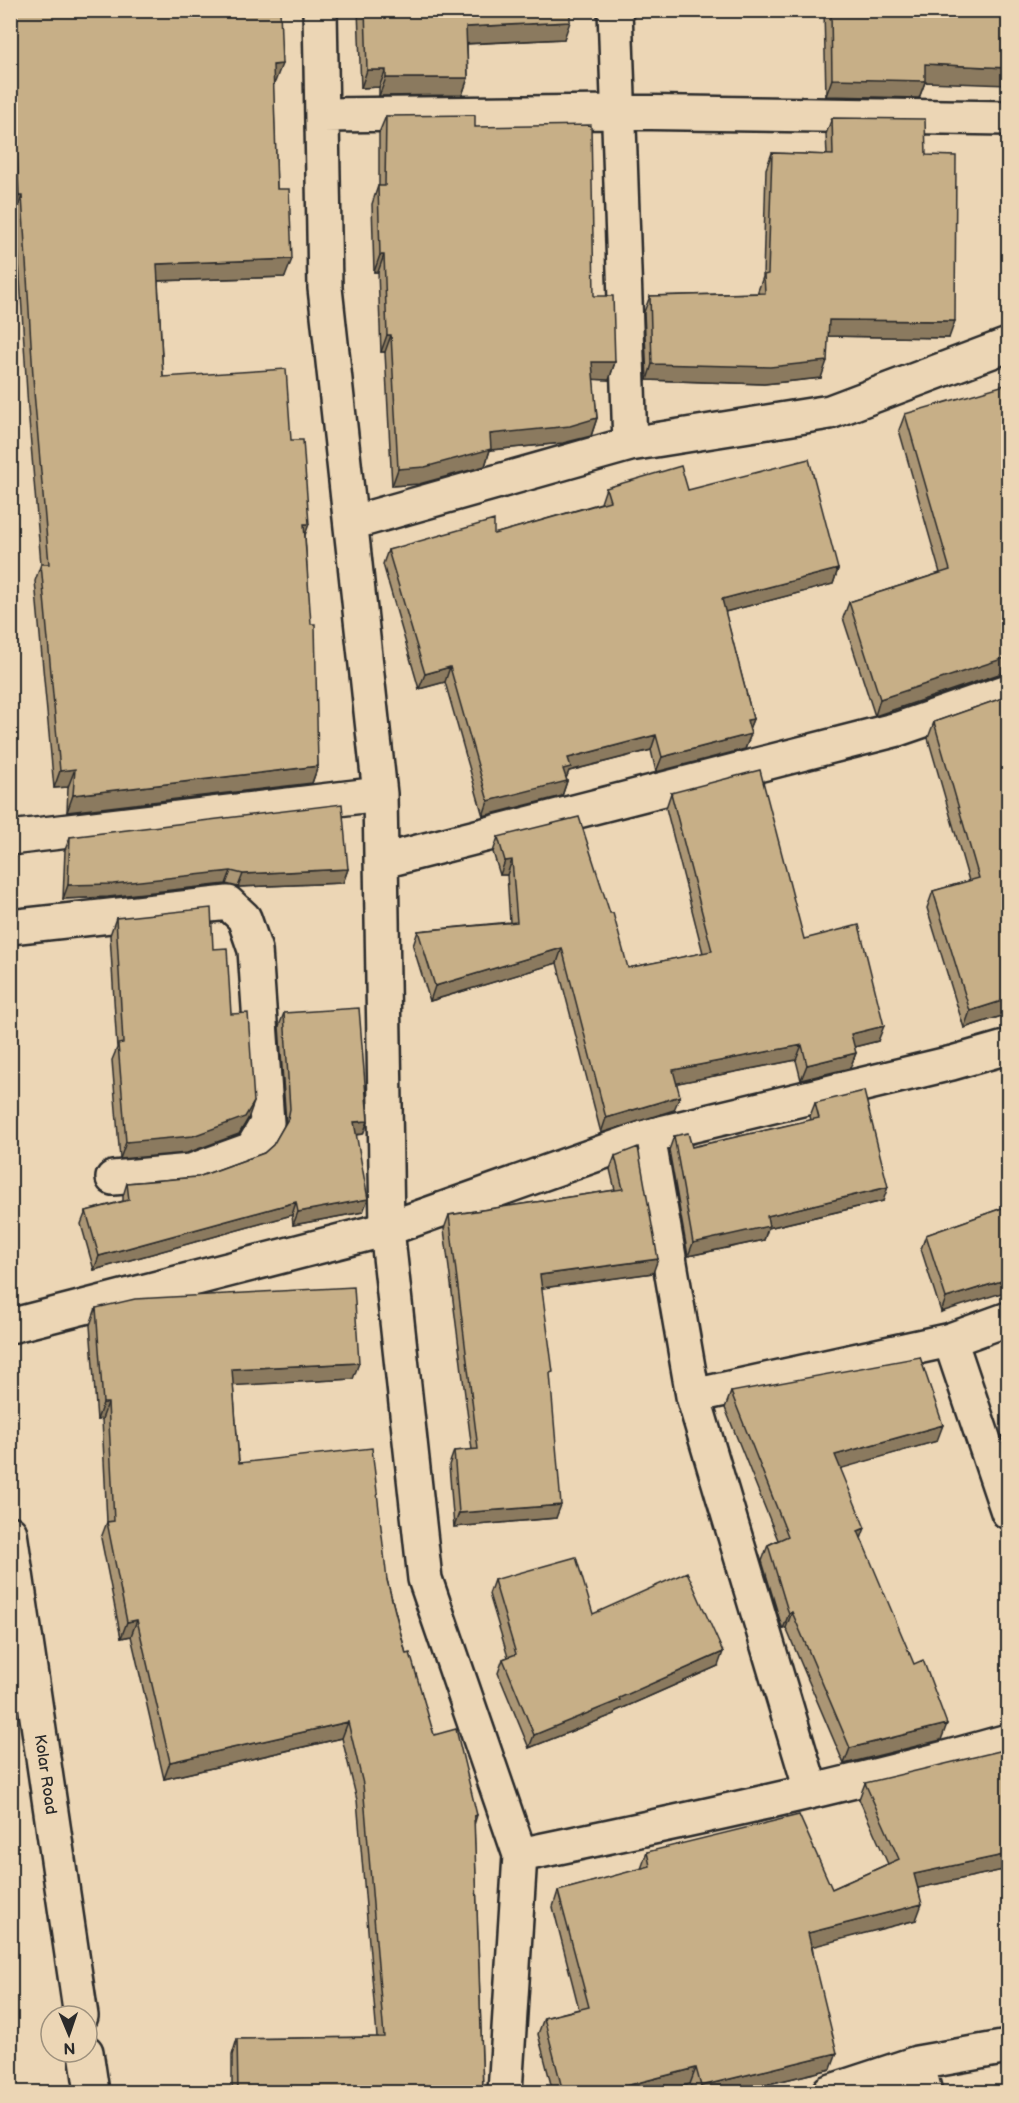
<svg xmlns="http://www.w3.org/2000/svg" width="1019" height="2103" font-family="'Balsamiq Sans',sans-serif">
  <rect width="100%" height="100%" fill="#ecd6b5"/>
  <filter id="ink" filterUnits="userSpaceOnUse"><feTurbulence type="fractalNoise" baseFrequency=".0167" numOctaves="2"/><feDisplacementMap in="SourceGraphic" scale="12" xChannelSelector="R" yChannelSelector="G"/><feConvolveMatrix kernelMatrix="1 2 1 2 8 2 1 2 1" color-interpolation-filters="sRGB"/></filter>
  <g filter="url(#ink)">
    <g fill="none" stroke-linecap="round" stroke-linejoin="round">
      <!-- street casing -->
      <g stroke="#2b2b2b" stroke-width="38">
        <path id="street" d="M320,10l5,278 55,506 7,435 38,350 95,276 -15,237
          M615,10l15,434
          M322,115l295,-3 391,6
          M351,523l279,-79 200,-32 178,-67
          M10,838l370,-44
          M383,861l515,-132 110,-38
          M10,927l218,-24 16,15 11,32 12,173 -15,26 -61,22 -78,7
          M648,1136l45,260 118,394
          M10,1326l377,-97 261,-93 304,-73 56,-16
          M950,1340l58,172
          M693,1396l257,-56 58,-21
          M520,1855c164,-34 328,-69 488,-114
          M917,2063l8,29
          M829,2092l88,-29 91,-16"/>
      </g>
      <!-- secondary casing -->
      <g stroke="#2b2b2b" stroke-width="38">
        <g id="secondary">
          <path id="s1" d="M10,1533l71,483"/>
          <path d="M86,2052l6,40"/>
        </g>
      </g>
      <!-- street -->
      <use href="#street" stroke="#ecd6b5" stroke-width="33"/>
      <!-- secondary -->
      <use href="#secondary" stroke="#ecd6b5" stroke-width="33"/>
    </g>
    <!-- wall -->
    <path fill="#ab9674" stroke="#2b2b2b" stroke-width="1.5" d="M10,10l265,72h-2l4,107 8,88 -127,4 5,96 128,63 14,95 13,231 -6,17 -245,29 1,-25 -14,1 -19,-207 6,-17 -13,-155 -12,-196 -4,1 -2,-46z
      M358,10h212l-6,29 -97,5 1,34 -6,17 -83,1v-9l-18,1z
      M824,10h184l-83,72 -6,16 -93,-2z
      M386,116l89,11 119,169 21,66 -6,18 -16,-1 4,39 -6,18 -28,7 -73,7 -5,16 -66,18 -27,2 -7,-134h-4l-3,-80h-4l-2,-68 6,-18h1v-53z
      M832,118l94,37 23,183 -121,-2 -7,42 -57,6 -117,-4 -3,-68 6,-16 108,-3v-2l5,-14 3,-108 6,-16 55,2 -1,-21z
      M905,414l99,255 -2,4 -127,43 -32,-98 6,-16 91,-29 -41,-143z
      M606,488l82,2 150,79 -5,15 -108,28 28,107 -4,10 2,5 -6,15 -89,23 -5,-22 -82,21 -3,7 1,3 -5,15 -79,20 -38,-134 -26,7 -36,-125 5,-14 106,-16 107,-31z
      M1008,696v318l-44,14 -37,-120 6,-17 36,-10 -41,-143 6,-16z
      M671,793l133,146 74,102 -24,6 2,6 -6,15 -49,12 -5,-20 -119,23 -3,27 -73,23 -44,-170 -127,38 -17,-55 5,-15 92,-9 -3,-47h-7l-7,-23 5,-15 130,131 75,-15 -37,-145z
      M70,837l278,32 -5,14 -105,4 -12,-3 -118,13 -45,2 2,-49z
      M116,918l97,31 18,65 17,105 -9,15 -52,19 -67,6 -8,-99 5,-12 -7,-113z
      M284,1013l84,108 -5,13 -7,1 7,77 -70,13 -1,-10 -198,55 -13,-46 5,-13 37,-10v-5l4,-13 71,-6 66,-24 9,-8 13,-23 -7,-96z
      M815,1103l68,98 -115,27 -4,12 -76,16 -19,-106 5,-14 18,11 119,-27 -1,-4z
      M615,1156l38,117 -112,15 9,92 6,138 -102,9 -5,-62 5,-14 18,-1 -28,-221 5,-14 166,-25 -5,-21z
      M1008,1206l-67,106 -20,-63 5,-14z
      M96,1308l257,71 -120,6 6,78 148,117 19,74 28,81 40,90 9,267h-251v-37l5,-16 140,-2 -20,-237 -15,-62 -178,41 -33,-143 -10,2 -20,-100 6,-16 -5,-103 -5,1 -7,-95z
      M731,1392l206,49 -97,27 21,71 80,201 -97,24 -58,-136 -3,1 -2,-5 -19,-63 6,-16 10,-5 -53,-132z
      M494,1580l99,34 125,52 -102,45 -1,3 -86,34 -31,-75 5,-14 5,-2 -19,-63z
      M865,1783l143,86 -90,19 -2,32 -104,26 19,123 -96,23h-42l-3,-8 -31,8h-106l-15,-58 6,-16 35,-9 -26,-102 5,-16 83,-22 6,-17 185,37 56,-25 -29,-65z"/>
    <!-- shaded-wall -->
    <path fill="#8b7a5e" stroke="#2b2b2b" stroke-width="1.5" d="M570,22l-6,17 -104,5 6,-17z
      M282,64l-7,18h-9l7,-17z
      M925,64l83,4v17l-83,-3 -6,16 -93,-2 6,-17z
      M367,70h19l-7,17 -18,1z
      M386,78h82l-6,17 -83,1z
      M14,84l-4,10v-9z
      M19,196h3l-6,17 -4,1z
      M380,255h4l-6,17h-4z
      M292,259l-7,18 -134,4 6,-17z
      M829,320l126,1 -6,17 -126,-2z
      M387,335h4l-6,17h-4z
      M827,361l-6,17 -57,6 -117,-4 5,-16z
      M592,362h23l-6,18 -24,-1z
      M597,418l-6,18 -28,7 -73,7 -5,16 -66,18 -27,2 6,-17 92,-35z
      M304,524h5l-6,17z
      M838,569l-5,15 -116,30 5,-15z
      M1007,653h1v14l-4,2 -2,4 -127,43 5,-17z
      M450,667l-5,15 -26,7 6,-15z
      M753,719l-6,15v-14z
      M751,734l-6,15 -89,23 6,-15z
      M656,735l-5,15 -82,21 -4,10h2l-5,15 -79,20 5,-15 80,-43z
      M318,766l-6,17 -245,29 6,-17z
      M75,769l-7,18 -14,1 6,-17z
      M512,860l-5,15h-7l5,-14z
      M348,869l-5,14 -105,4 5,-13z
      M231,871l-5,13 -118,13 -45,2 5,-14z
      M562,948l-5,15 -127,38 5,-15z
      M1008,999v15l-44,14 6,-17z
      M884,1026l-6,15 -32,8 5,-15z
      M802,1045l-6,15 -128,25 5,-15z
      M856,1053l-6,15 -49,12 6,-15z
      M680,1096l-6,14 -73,23 5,-15z
      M254,1102l-6,17 -9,15 -52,19 -67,6 6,-17z
      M368,1121l-5,13 -14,1 5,-13z
      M888,1187l-5,14 -115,27 -4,12 -76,16 5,-13 74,-27z
      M368,1199l-5,13 -70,13 5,-13z
      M296,1202l-4,13 -198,55 5,-14z
      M658,1259l-5,14 -118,16 5,-14z
      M1008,1279v12l-67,21 5,-14z
      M359,1363l-6,16 -127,7 6,-17z
      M103,1403h5l-6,16 -5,1z
      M943,1425l-6,16 -108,31 6,-17z
      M561,1505l-5,13 -102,9 5,-14z
      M865,1528l-6,16 -1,-13z
      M792,1612l-6,16 -3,1 6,-16z
      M137,1620l-6,16 -10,2 6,-16z
      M723,1652l-5,14 -102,45 -1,3 -86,34 5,-13z
      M348,1722l-6,16 -178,41 6,-17z
      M947,1724l-6,16 -97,24 6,-16z
      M477,1815l-5,17 2,-16z
      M1008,1854v15l-99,21 5,-16z
      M922,1904l-6,16 -113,29 5,-16z
      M837,2053l-6,16 -96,23h-36l2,-6z
      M696,2068l-6,16 -31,8h-57z"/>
    <!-- building -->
    <path fill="#c7af87" stroke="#2b2b2b" stroke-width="1.5" d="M10,10h270l2,54 -9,1 4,124h12l3,70 -135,5 6,113 123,-8 5,71h12l6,84h-5l7,100h4l3,142 -245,29 2,-26 -15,2 -19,-207h8l-15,-172 -12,-196h-3l-5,-112 -4,1z
      M365,10h205v12l-104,5 2,51h-82v-8h-19z
      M831,10h177v58l-83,-4v17l-93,-2z
      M475,115v12l116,-2 3,171h19l2,66h-23l5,56 -27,8 -80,8 1,15 -66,18 -27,2 -7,-134h-4l-3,-80h-4l-2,-69h7l1,-70z
      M832,118l93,1 1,36 30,1 -1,165 -126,-1 -2,41 -57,6 -118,-3 -2,-68 115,-3 -1,-18 4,-1 4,-121 61,2z
      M1008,384v269h-1l1,4 -128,42 -31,-97 101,-32 -45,-156z
      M809,459l29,110 -116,30 31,120 -6,1 4,14 -89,23 -6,-22 -88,23 3,9 -8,2 4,12 -79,20 -38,-134 -25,7 -37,-124 106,-30v14l116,-33 -4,-13 75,-22 7,24z
      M1008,696v303l-38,12 -37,-120 46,-13 -45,-156z
      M760,770l44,169 55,-14 25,101 -33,8 5,19 -49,12 -5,-20 -129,25 7,26 -74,22 -44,-170 -127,38 -17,-55 99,-9 -5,-62 -7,1 -7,-24 81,-20 31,96h3l15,55 84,-17 -41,-158z
      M342,804l6,65 -105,5 -12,-3 -118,13 -45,1 2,-48z
      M211,908l2,41 14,-1 4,66 17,-1 6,89 -9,15 -52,19 -67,6 -8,-98 5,-1 -7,-125z
      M359,1008l9,113 -14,1 14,77 -70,13 -2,-10 -197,54 -13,-45 43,-11 -2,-17 71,-6 66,-24 9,-8 15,-26 2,-10 -6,-96z
      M864,1091l24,96 -121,29 2,10 -76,17 -19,-107 14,-3 4,14 127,-29 -4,-15z
      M638,1147l20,112 -118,16 13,97 -3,1 11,132 -102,8 -5,-62 24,-2 -29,-234 174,-26 -8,-33z
      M1008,1206v73l-62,19 -20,-63z
      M354,1287l5,76 -127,6 7,94 133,-15 15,132 19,74 4,-1 24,82 22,-6 21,86 -3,1 9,276h-245l-1,-53 147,-2 -21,-253 -15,-62 -178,40 -33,-142 -10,2 -20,-100 7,-1 -6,-118h-5l-7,-95 39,-9z
      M920,1357l23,68 -108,30 30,73 -7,3 56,133 9,-4 24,64 -97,24 -58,-136 -3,1 -2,-5 -19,-63 20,-9 -57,-144z
      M576,1557l17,57 94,-42 36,80 -104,46 1,2 -86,35 -31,-76 13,-5 -22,-74z
      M1008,1749v105l-94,20 8,30 -114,29 29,120 -136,33 -5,-18 -94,24h-39l-19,-74 45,-11 -31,-116 92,-25 -3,-14 152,-37 33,74 67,-30 -34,-76z"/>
  </g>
  <g text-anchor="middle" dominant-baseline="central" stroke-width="6" stroke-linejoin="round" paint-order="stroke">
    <!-- street labels -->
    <g font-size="16" fill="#2b2b2b" stroke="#ecd6b5">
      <text stroke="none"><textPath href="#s1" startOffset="244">Kolar Road</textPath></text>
    </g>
  </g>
  <!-- margin -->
  <rect width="1019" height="2103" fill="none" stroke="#ecd6b5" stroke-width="36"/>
  <rect x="18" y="18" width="983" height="2067" fill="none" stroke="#2b2b2b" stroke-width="2" filter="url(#ink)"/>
  <!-- north arrow -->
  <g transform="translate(69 2034) rotate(178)"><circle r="28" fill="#ecd6b5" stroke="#9f927e" stroke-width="1.5"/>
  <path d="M0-4.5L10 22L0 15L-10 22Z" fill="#2b2b2b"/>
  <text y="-9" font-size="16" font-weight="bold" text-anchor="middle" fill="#2b2b2b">N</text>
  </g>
</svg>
